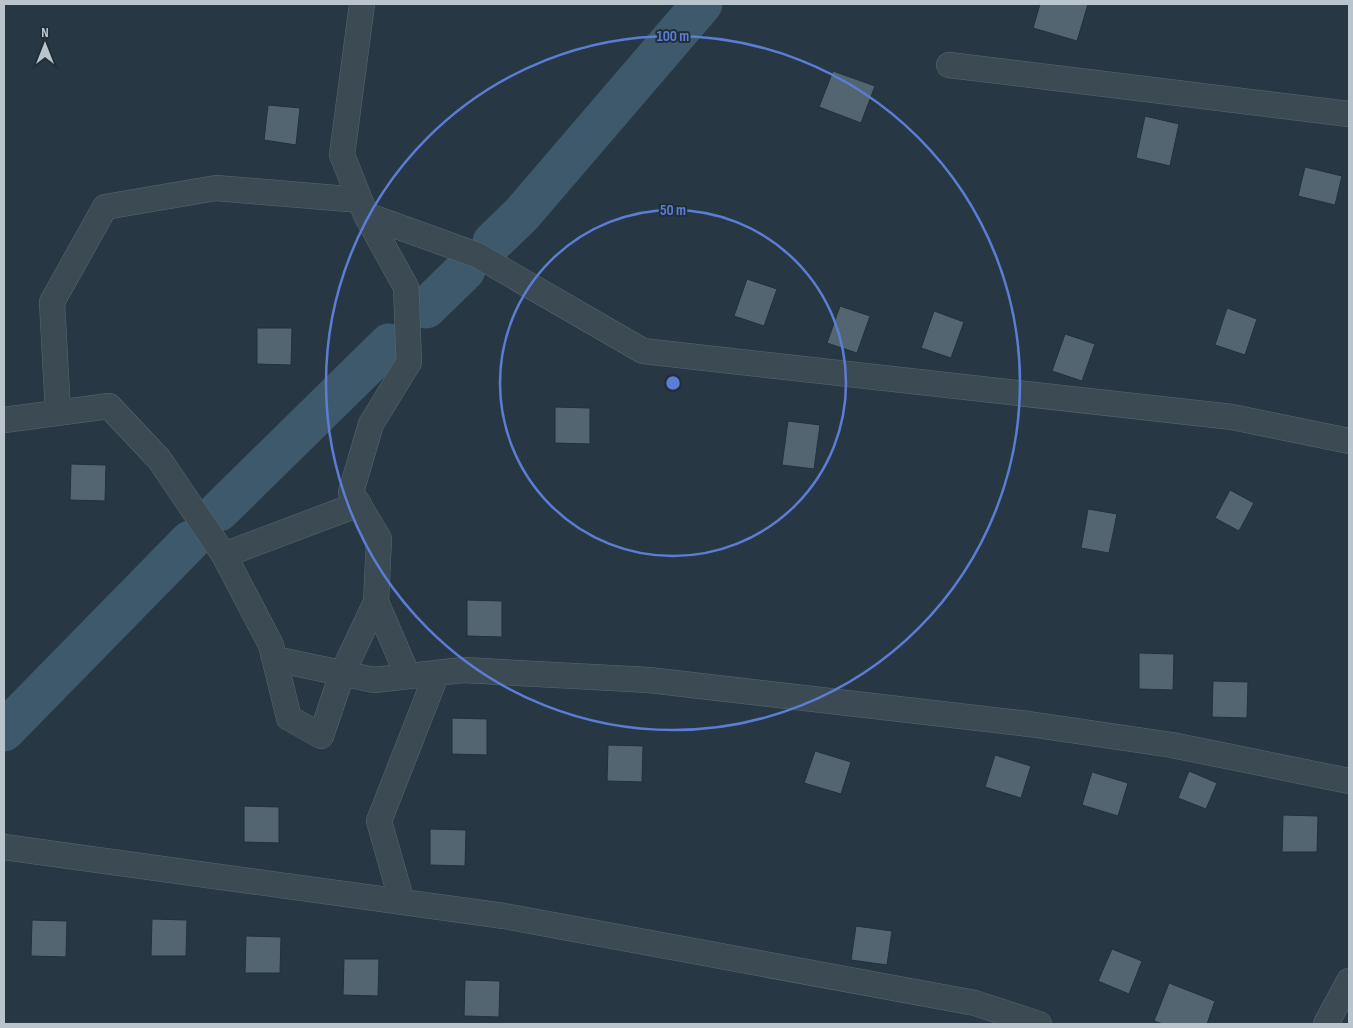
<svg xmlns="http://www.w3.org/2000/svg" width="1353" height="1028" font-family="'Sofia Sans Condensed',sans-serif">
  <rect width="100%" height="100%" fill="#273844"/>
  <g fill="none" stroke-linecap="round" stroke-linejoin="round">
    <!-- river -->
    <path stroke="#3e596c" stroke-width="41" d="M493,242l29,-28 180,-210
      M426,308l39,-38
      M219,511l170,-167
      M4,731l186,-190"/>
  </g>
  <!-- building -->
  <path fill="#536571" stroke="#22313b" d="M1040,4h48l-11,37 -44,-13z
    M833,71l42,15 -14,37 -42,-16z
    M268,105l32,3 -4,37 -32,-5z
    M1145,116l34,8 -9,42 -34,-8z
    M1305,167l37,9 -7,29 -37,-9z
    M747,279l30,10 -13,37 -30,-10z
    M840,306l30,10 -13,37 -30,-10z
    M1227,308l30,11 -12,36 -30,-10z
    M934,311l30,11 -13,36 -30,-10z
    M257,328h35l-1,37 -34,-1z
    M1065,334l30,10 -13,37 -30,-10z
    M555,407l35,1v36l-35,-1z
    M788,421l32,4 -6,44 -32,-4z
    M71,464l35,1 -1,36 -35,-1z
    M1230,490l24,13 -15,28 -24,-13z
    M1088,509l29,5 -8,39 -28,-5z
    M467,600l35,1v36l-35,-1z
    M1139,653l35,1 -1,36 -34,-1z
    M1213,681l35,1 -1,36 -35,-1z
    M452,718l35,1v36l-35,-1z
    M608,745l35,1 -1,36 -35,-1z
    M815,751l36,11 -10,32 -37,-11z
    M995,755l36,11 -10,32 -36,-11z
    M1189,771l28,12 -11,26 -28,-11z
    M1092,772l36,11 -10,33 -36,-11z
    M244,806l35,1v36l-35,-1z
    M1283,815l35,1 -1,36h-35z
    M430,829l36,1 -1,36 -35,-1z
    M152,919l35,1 -1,36h-35z
    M32,920l35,1 -1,36 -35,-1z
    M856,926l36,5 -5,34 -36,-5z
    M246,936l35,1 -1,36h-35z
    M1112,949l30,12 -13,33 -31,-13z
    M344,959h35l-1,37 -35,-1z
    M465,980l35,1 -1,36 -35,-1z
    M1169,983l46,18 -8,23h-44l-9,-3z"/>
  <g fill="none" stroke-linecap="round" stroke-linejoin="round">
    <!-- minor casing -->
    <g stroke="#5a6771" stroke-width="26">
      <path id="minor" d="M362,4l-20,151 24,60 111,40 166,96 589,66 117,24
        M949,65l400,49
        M366,215l40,72 3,75 -38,62 -20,68 28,47 -3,63 32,74
        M58,413l-6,-111 53,-95 111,-19 144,12
        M4,420l105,-14 50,53 65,96 47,90 18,73 32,18 21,-62 34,-72
        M224,555l135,-51
        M275,659l99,21 89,-10 186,10 380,44 143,21 177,36
        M4,847l500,69 471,87 64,21
        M402,902l-23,-81 58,-148
        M1326,1024l23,-43"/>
    </g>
    <!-- minor -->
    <use href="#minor" stroke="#3c4a53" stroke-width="25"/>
  </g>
  <!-- distance rings -->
  <g fill="none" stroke="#5b7dd4" stroke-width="2.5">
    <circle cx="673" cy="383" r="173"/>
    <circle cx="673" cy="383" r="347"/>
  </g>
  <circle cx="673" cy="383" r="8" fill="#5b7dd4" stroke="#202f39" stroke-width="2.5"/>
  <g font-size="15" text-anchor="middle" font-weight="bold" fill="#5b7dd4" stroke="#202f39" stroke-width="4" stroke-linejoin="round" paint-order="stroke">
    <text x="673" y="41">100 m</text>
    <text x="673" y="215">50 m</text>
  </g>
  <!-- border -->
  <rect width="1353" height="1028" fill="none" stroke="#b9c4cd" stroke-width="10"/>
  <!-- north arrow -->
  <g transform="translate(45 45)" stroke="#202f39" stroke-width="4" paint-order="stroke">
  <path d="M0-4L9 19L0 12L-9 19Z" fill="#b9c4cd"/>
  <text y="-8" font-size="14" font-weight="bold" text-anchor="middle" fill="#b9c4cd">N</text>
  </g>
</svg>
